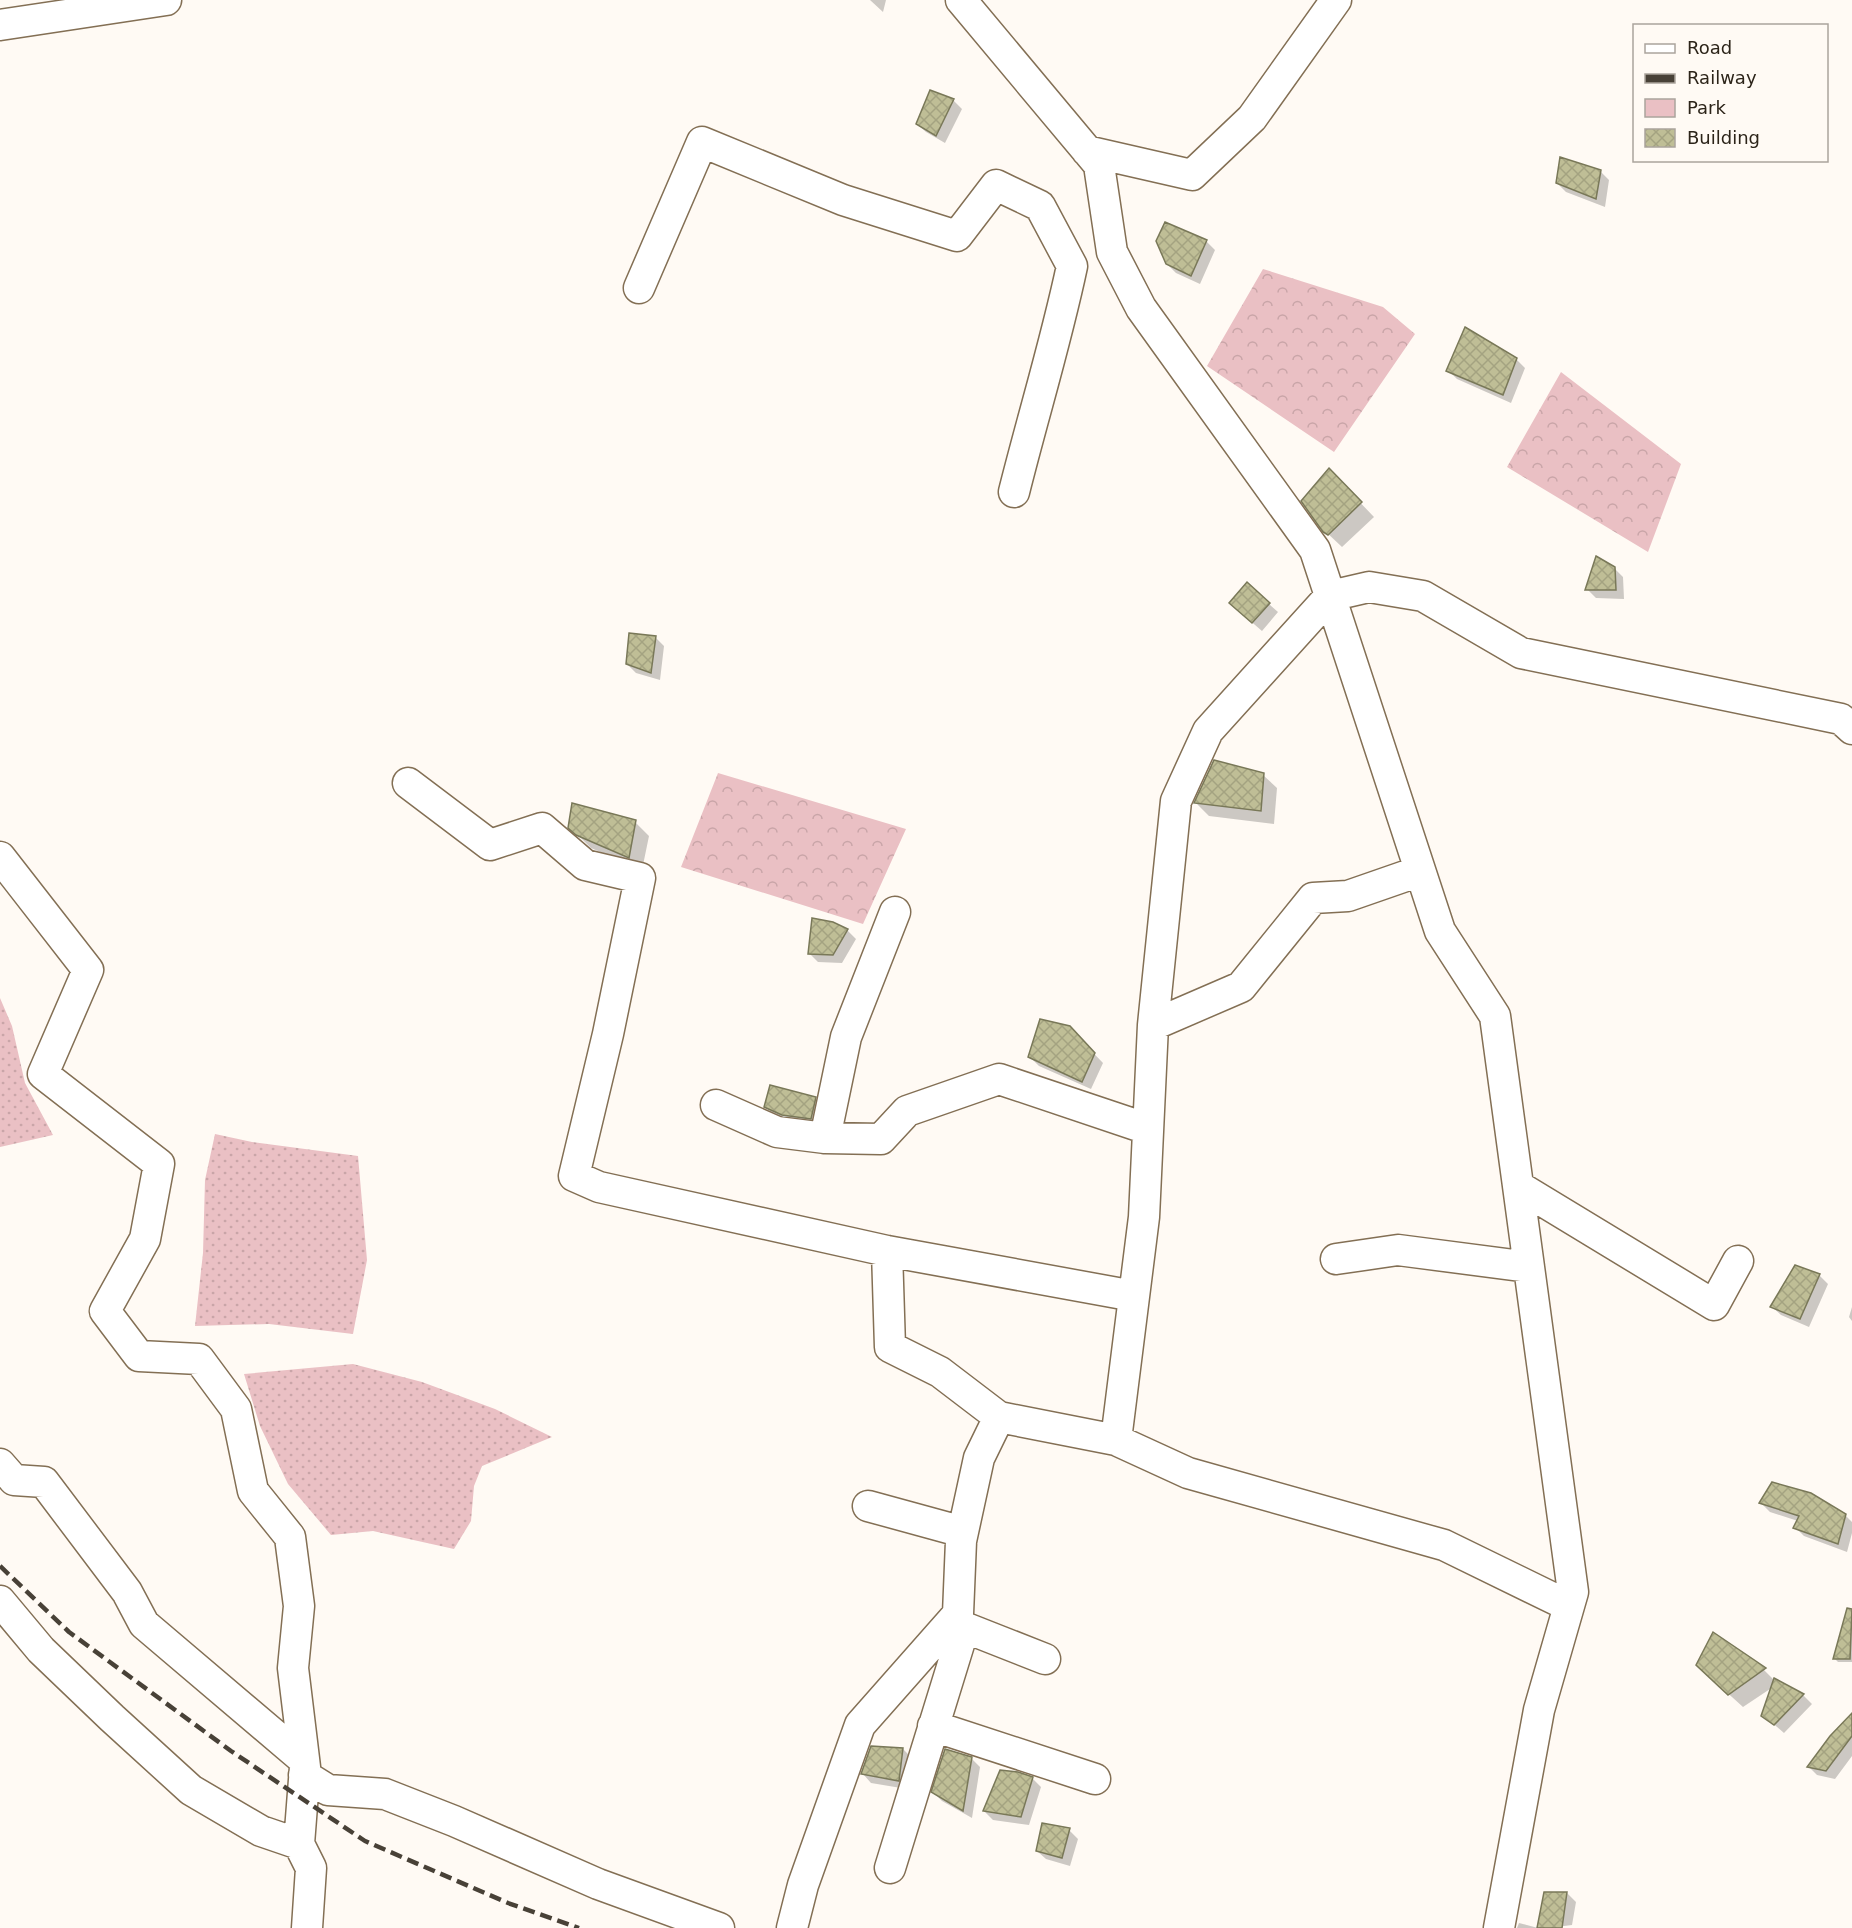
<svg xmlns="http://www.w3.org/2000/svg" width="1852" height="1928" font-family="'DejaVu Sans',sans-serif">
  <defs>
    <pattern id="green-dots" width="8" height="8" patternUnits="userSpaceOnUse" patternTransform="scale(1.5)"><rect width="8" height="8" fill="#eac0c4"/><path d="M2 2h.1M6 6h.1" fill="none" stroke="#c9a5a8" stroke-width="1.8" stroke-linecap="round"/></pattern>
    <pattern id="forest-crowns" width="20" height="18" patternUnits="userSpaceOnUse" patternTransform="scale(1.5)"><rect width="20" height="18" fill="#eac0c4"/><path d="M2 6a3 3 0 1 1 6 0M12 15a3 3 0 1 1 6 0" fill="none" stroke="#c9a5a8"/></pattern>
    <pattern id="building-cross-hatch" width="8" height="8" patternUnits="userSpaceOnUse" patternTransform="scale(1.5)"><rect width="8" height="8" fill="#bfbe96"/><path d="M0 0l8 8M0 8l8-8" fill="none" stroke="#a4a381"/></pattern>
  </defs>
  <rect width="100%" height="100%" fill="#fffaf4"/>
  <!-- green -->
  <path fill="url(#green-dots)" d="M0,998l12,28 13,57 28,52 -53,12z
    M215,1134l37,8 106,14 9,104 -14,74 -84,-10 -74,2 8,-73 2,-73z
    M353,1364l69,18 73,27 57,28 -70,29 -8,20 -3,35 -17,28 -81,-18 -42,4 -43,-51 -28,-58 -16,-52z"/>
  <!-- forest -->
  <path fill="url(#forest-crowns)" d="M1263,269l120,38 32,27 -81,118 -127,-86z
    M1561,372l120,92 -33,88 -141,-85z
    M718,773l188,56 -43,95 -182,-57z"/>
  <!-- shadow -->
  <path fill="#0003" d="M870,0h16l-3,12z
    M953,100l9,9 -17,34 -19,-11 -9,-8z
    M1600,171l9,9 -4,27 -39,-15 -9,-9z
    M1206,241l9,9 -15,34 -24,-11 -9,-9z
    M1516,359l9,9 -14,35 -54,-24 -9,-9z
    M1329,470l45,47 -32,30 -17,-16z
    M1614,568l9,9 1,22 -28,-1 -9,-9z
    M1269,604l9,8 -16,19 -22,-19z
    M655,637l9,9 -4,34 -24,-7 -9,-9z
    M1263,775l14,13 -3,36 -65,-8 -13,-13z
    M635,822l14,14 -7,34 -51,-22 -21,-21z
    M847,930l9,9 -14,24 -24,-1 -9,-9z
    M1078,1037l25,26 -12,26 -52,-23 -9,-9z
    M815,1098l9,9 -4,20 -45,-11 -9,-9z
    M1819,1275l9,9 -19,43 -28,-12 -9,-8z
    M1852,1307v14l-3,-4z
    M1761,1503l84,12 7,7v11l-5,19 -43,-16 -9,-9 3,-6 -28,-9z
    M1848,1610l4,1v51h-14l-4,-4z
    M1759,1665l14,14 30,16 9,9 -28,29 -21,-18 10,-28 -30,20 -32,-29z
    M1852,1719v37l-17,23 -18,-4 -8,-8z
    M903,1749l9,9 -5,31 -36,-6 -8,-9z
    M971,1758l9,9 -8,51 -30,-17 -9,-9z
    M1032,1778l9,9 -12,38 -36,-5 -9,-9z
    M1069,1830l9,9 -8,27 -24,-7 -9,-8z
    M1567,1893l9,9 -4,23 -24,3z
    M1519,1923l19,5h-21z"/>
  <!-- building -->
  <path fill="url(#building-cross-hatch)" stroke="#797858" stroke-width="1.5" d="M930,90l24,9 -18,37 -20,-12z
    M1560,157l41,13 -5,29 -40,-16z
    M1165,222l42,18 -16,36 -25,-12 -10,-23z
    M1465,327l52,31 -14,37 -57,-24z
    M1329,468l33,34 -34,33 -5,-3 -22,-31z
    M1596,556l19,11 1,23h-31z
    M1247,582l23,21 -18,20 -23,-20z
    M629,633l27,3 -5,37 -25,-9z
    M1214,760l50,13 -3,38 -67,-8z
    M572,803l64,17 -7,38 -53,-23 -8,-7z
    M812,918l21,4 15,7 -15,26 -25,-1z
    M1040,1019l30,7 25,27 -13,29 -54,-25z
    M770,1085l46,12 -5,22 -29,-4 -18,-8z
    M1795,1265l25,9 -20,45 -30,-12z
    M1772,1482l39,11 35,21 -8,30 -45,-16 6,-12 -40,-13z
    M1847,1608l5,1 -2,50h-17z
    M1713,1632l53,36 -38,27 -32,-30z
    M1774,1678l30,16 -30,31 -13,-9z
    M1852,1713v23l-26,35 -19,-4 23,-31z
    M871,1746l32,2 -4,33 -38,-7z
    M945,1749l27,8 -9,54 -32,-19z
    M1000,1770l18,2 15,5 -12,40 -38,-6z
    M1042,1823l28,5 -8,30 -26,-7z
    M1544,1892h23l-5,36h-25z"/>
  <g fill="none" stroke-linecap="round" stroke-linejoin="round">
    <!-- minor casing -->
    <g stroke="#836f54" stroke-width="33">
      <path id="minor" d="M961,0l138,165 13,87 29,56 174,242 125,381 55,85 78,576 -34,118 -40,218
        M0,25l166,-25
        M1087,151l105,24 60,-57 84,-118
        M639,288l63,-146 141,58 114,36 39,-51 44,21 32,60c-16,76 -39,150 -58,226
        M408,783l82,62 52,-17 43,37 55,13 -32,156 -34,142 25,11 288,64 247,45
        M0,857l88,113 -45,104 116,90 -14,75 -40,72 34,45 60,3 37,50 17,82 37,46 9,69 -6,62 12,99 -6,77 12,24 -4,60
        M895,912l-49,125 -21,101 56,1 26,-28 92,-32 149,50
        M1153,1025l88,-38 72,-89 35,-2 72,-25
        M716,1105l61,27 48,6
        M1518,1186l196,119 24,-44
        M887,1251l3,96 50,25 59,45 117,23 72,33 256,72 125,61
        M1336,1259l62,-9 131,17
        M1116,1440l28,-223 9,-192 23,-224 32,-70 122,-135 39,-9 54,9 98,57 320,66 11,10
        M0,1464l14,16 30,2 83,110 17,32 159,135
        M868,1506l95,26
        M0,1601l41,49 71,68 79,72 70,41 38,13
        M951,1622l94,37
        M933,1726l162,53
        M304,1775l24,15 57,4 69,27 144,63 121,44
        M890,1868l74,-240
        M792,1928l11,-43 57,-160 98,-111 3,-73 18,-83 20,-41"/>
    </g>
    <!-- minor -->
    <use href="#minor" stroke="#fff" stroke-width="30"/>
    <!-- rail -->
    <path stroke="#484137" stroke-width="4.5" stroke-dasharray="12 6" stroke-linecap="butt" d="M0,1566l69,66 162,119 134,90 143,62 71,25"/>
  </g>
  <!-- legend -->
  <rect x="1633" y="24" width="195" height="138" fill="#fffaf4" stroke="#aba49c" stroke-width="1.5"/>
  <rect x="1645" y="44" width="30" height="9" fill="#ffffff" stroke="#aba49c" stroke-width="1.5"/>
  <text x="1687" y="54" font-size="18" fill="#2c2419">Road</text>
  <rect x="1645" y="74" width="30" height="9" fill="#484137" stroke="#aba49c" stroke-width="1.5"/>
  <text x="1687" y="84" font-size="18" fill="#2c2419">Railway</text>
  <rect x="1645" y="99" width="30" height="18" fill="#eac0c4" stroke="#aba49c" stroke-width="1.5"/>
  <text x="1687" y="114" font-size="18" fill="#2c2419">Park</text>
  <rect x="1645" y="129" width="30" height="18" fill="url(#building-cross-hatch)" stroke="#aba49c" stroke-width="1.5"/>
  <text x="1687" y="144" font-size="18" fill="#2c2419">Building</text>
</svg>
